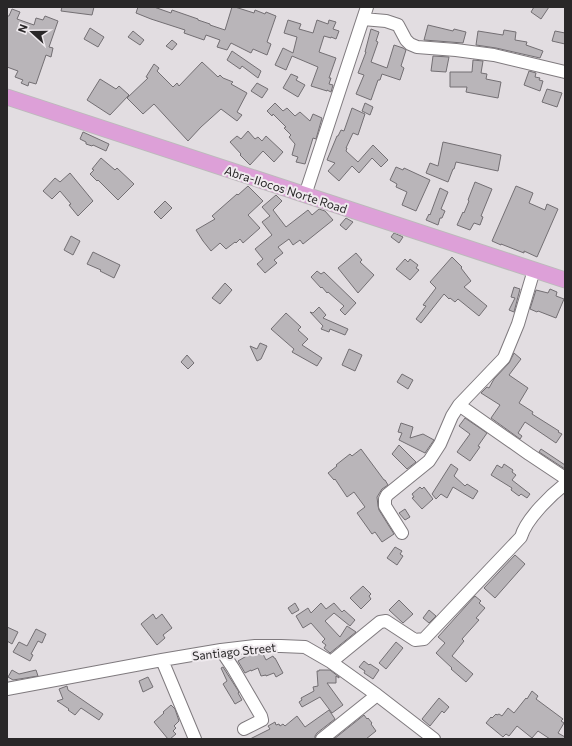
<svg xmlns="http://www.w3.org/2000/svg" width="572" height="746" font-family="Commissioner,sans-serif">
  <rect width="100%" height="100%" fill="#e2dde1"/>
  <!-- building -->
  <path fill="#b9b5b9" stroke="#736f73" d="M62,7h32l-2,8 -31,-4z
    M138,7h16l17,6 1,-3 26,9v1l12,4v1l15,5 7,-23h3l19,6 1,-3 10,4 1,-2 10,4 -9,26 4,2 -4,11 -14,-6 -2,4 -20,-10 -4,7 -10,-3 3,-7 -14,-5 -2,5 -20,-7 1,-3 -34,-11 -15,-6z
    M534,7h15l-8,12 -10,-7z
    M12,9l8,3 -3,7 17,6 2,-7 7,2 2,-4 13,5 -9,26 4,1 -2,9 -5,-2 -10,29 -7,-2 -1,4 -7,-3 2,-3 -8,-3 3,-6 -11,-4v-51h2z
    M288,20l13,4 -2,5 14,4 4,-13 11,4 1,-4 7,2 -3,7 6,2 -3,8 -5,-2v1l-7,-2 -5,16 17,6 -7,20h2l-2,6 4,1 -2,7 -4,-2v1l-16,-5 7,-19 -26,-11 -6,14 -11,-5 8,-17 10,5 4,-16 -13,-4z
    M428,25l25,6 1,-2 12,3 -3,11 -39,-3z
    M90,28l14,9 -6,10 -14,-8z
    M371,29l8,3 -3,9 2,1 -7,20 16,6 7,-23 9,3 3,2 -5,16 3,2 -4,12 -18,-6 -2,6h-2l-7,20 -15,-6 8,-19 -6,-2 8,-21h-1z
    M504,30l12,2 -1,8 12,2 -1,3 17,6 -3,7 -44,-10 -20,-3 2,-14 25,4z
    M133,31l11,9 -4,5 -12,-8z
    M555,31l10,2v11l-13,-3z
    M172,40l5,4 -5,6 -6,-4z
    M232,51l29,20 -3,7 -16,-12 -2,3 -13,-9z
    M433,56l16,1 -3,15 -15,-1z
    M473,60l10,1 -2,12 6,1 -1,5 15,3 -3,16 -32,-6 1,-5h-17v-15h22z
    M202,62l16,15 2,-2 3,3 10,4 -2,2 16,9 -10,19 5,3 -5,6 -16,-12 -20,18 -13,14 -34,-37 -11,10 -16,-16 21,-20 -2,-1 8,-13 5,4 -2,3 16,16 4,-4 2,3z
    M529,71l7,2 -1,4 5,1 -1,2 4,1 -3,10 -16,-6z
    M291,74l7,3 -2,3 9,5 -7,12 -15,-9z
    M100,79l16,10 3,-3 10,9 -19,20 -23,-15z
    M257,83l11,6 -6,9 -11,-7z
    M547,89l15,4 -5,14 -15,-5z
    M275,103l8,8 4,-3 8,8 5,-4 10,9 3,-7 9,4 -6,21 -3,-1 -8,26 -9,-2 2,-5 -6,-2 3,-11 -6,-7 2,-2 -7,-7 2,-1 -13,-13 -1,2 -5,-5z
    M365,103l8,4 -3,8 -8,-4z
    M352,108l13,6 -7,21 -5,-2 -7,15h1l-1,3 12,11 15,-17 15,15 -7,7 -9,-9 -13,15 -7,-7 -13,15 -11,-10 7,-8 -8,-3 10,-24h1l3,-6 3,1z
    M248,131l7,8 3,-2 4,4 4,-5 17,16 -9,10 -11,-11 -13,14 -10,-10 1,-1 -11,-12 7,-6 4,3z
    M83,132l26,12 -3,7 -13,-6 -1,1 -6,-2v-2l-6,-3z
    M443,142l58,13 -3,16 -42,-9 -2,7h-1l-5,13 -22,-9 4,-10 8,3z
    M101,158l14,12 2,-2 17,16 -16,16 -20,-20 -1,1 -7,-7 4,-4 -2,-1z
    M396,167l7,3 1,-2 26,12 -14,31 -14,-6 5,-13 -11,-5 1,-3 -7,-4z
    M70,173l23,28 -15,15 -9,-11 2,-1 -11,-13 -8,8 -9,-8 12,-13 5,4z
    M475,182l17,7 -11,27 2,1 -3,8 -6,-2 -4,7 -13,-5 6,-13 1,1 5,-12 -1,-1z
    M248,186l15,15 -15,14 12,13 -17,15 -3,-4 -4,4 -1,-1 -9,7 -6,-6 -9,8 -8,-10 -7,-11 19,-11 -3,-3 25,-22 1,1z
    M516,186l17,7 -4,10 16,7 2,-6 11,5 -21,48 -13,-6v2l-23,-9v1l-9,-4z
    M440,188l8,4 -7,17 4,2 -3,7h-2l-2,7 -12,-5 3,-6 1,1z
    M276,195l6,6 -9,9 13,17 22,-17 4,5 7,-6 6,2 8,9 -30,24 -3,-4 -7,5 -4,-6 -11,8 5,6 -9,7 3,3 -12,10 -8,-9 6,-5 -8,-10 17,-14 -10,-13 8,-6 -8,-9z
    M165,201l7,7 -11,11 -7,-7z
    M346,218l7,4 -7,8 -6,-5z
    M394,233l7,3 2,1 -4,6 -8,-6z
    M71,236l9,5 -7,14 -9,-5z
    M93,252l27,13 -6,13 -14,-7 1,-1 -14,-6z
    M356,253l6,7 -2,2 14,13 -16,18 -20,-25z
    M452,257l10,10 -1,1 10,13 -7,6 23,19 -8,10 -21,-17 -3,3 -5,-4 -1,1 -5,-5 -23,29 -5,-4 10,-13 -3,-1 13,-17 -6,-6z
    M405,259l3,3 2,-3 8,6 -2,3 3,2 -9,10 -14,-11z
    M317,271l4,3 3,-2 32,31 -11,12 -5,-5 4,-4 -16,-14 -1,1 -5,-6 -1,1 -10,-11z
    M225,283l7,7 -12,14 -8,-6z
    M514,287l6,2 -6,23 -5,-2 6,-12 -4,-1z
    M550,289l7,3 -1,4 8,3 -8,19 -18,-7 -1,1 -7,-3 6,-19 12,3z
    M319,307l7,8 -3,3 25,11 -3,6 -15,-6 -1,3 -8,-3 2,-3 -13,-14 3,1z
    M286,313l15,14 -3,3 10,9 -6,6 20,13 -5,8 -25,-14 2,-3 -23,-20z
    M260,343l7,3 -6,13 -4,2 -7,-15 7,3z
    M349,349l13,6 -7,16 -13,-6z
    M514,353l7,6 -12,16 19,13 -9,15 14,9 -1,2 27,17 -1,1 4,2 -6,9 -31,-21 -7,11 4,3 -2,3 -29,-21 9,-13 -19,-12 6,-6 2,1 5,-9 15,-16z
    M187,355l7,8 -6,6 -7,-7z
    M402,374l11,6 -5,9 -11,-7z
    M465,418l22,15 -9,13 2,1 -10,14 -13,-9 13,-18 -11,-8z
    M401,423l12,4 -3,11 13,-4 11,6 -9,13 -26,-13 3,-7 -4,-1z
    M399,445l17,17 -9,7 -15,-15z
    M361,449l23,31h1l3,5 -6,4 -5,8 1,9 1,4 15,24 -12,8 -7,-10 -3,2 -15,-21 8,-6 -11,-15 -7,5 -12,-18 -1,1 -6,-7 9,-7 -1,-1 14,-11 2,2z
    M541,449l24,16v4l-26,-17z
    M451,464l7,5 -4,7 11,10 2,-2 11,7 -5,8 -20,-12 -6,11 -6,-4 -5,5 -4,-5z
    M504,464l9,6 -1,2 4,3 -4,5 18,14 -3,4 -6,-4 -2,2 -8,-6 1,-2 -21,-13 6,-10 5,3z
    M420,487l2,2 2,-2 9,12 -11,10 -10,-11 2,-1 -2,-3z
    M405,509l5,8 -5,3 -6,-7z
    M395,547l7,4 -2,3 3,2 -6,9 -10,-7z
    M515,555l10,9 -30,34 -11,-10z
    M363,586l8,8 -2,2 2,3 -10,10 -11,-11z
    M475,596l6,5 -2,2 6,5 -9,10 3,2 -17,19 2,2 -12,15 21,18 -7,8 -15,-13 1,-1 -16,-15 9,-10 -7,-6z
    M399,600l14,14 -10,9 -14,-13z
    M295,603l4,7 -7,4 -4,-6z
    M321,603l5,6 8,-6 8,9 2,-2 11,10 -5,6 -16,-13 -9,8 15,16 7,-11 9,6 -26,21 -6,-5 2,-3 -4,-3 3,-3 -14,-16 -8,5 -7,-12 12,-8 3,5z
    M429,610l7,6 -7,7 -6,-5z
    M153,614l3,5 6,-5 10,14 -9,7 2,3 -8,7 -16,-21z
    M7,627l11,5 -6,12 -5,-3z
    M36,629l10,5 -4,9 -4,-2 -7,13 2,1 -3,6 -17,-9 6,-10 8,4z
    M396,642l7,6 -17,21 -7,-6z
    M250,654h13l3,6 7,-4 1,2h1l8,15 -7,4 -2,-4 -8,3v-1l-5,1 -3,-8 -7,3v-1l-6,3 -7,-12z
    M364,661l5,4 1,-1 9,6 -6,9 -9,-6 1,-2 -6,-4z
    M223,667l16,25 -1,1 4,7 -7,4 -12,-20 4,-3 -6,-13z
    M12,670l7,4 17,-4 2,6 -25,4 -5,-3z
    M319,670h11l9,7v1l-3,-2v7h-9l16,22 -11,8 -12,-16 -18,10 -3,-5 3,-2 -1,-2 13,-7 -1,-4 5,-1 -1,-15h2z
    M148,677l5,10 -10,5 -4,-11z
    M67,686l1,4 35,24 -4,6 -18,-12 -6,7 -7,-5 1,-1 -12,-8 6,-2 -4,-10z
    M532,691l6,5 -2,3 27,20 -2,2 3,2 -6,10 7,4v2h-15l-12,-8 -6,7 -15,-12 -8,10 -3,-2 -3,3 -17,-14 5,-6 1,1 4,-4 1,1 2,-1 3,2 6,-8 6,5 12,-15 1,1z
    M439,698l10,9 -5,6 -2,-2 -12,15 -8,-7z
    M171,705l4,4 4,12 -5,5 2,2 -3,3 3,3 -6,5h-2l-14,-17 10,-9 -1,-1z
    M329,710l6,9 -18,14 -2,3v3h-65l20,-10 -2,-3 7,-4 1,3 3,-1 1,2 3,-2 2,2 12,-10 8,11z
    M364,715l3,4 1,-1 4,5 -1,1 5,7 -10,8h-32z"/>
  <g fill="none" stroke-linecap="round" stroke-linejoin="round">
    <!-- minor casing -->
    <g stroke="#7f7a7e" stroke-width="14">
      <path id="minor" d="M363,19l4,-12
        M305,195l58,-176 23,2 12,4 8,15 4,4 7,3 39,3 38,5 71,17
        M459,405l70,49 36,24
        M402,533l-17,-27v-7l2,-4 42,-34 11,-17 12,-28 7,-11 45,-47 14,-34 16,-54
        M221,650l12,18 28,48 1,4 -18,9
        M162,660l33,79
        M331,662l49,-40 6,-1 29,19 9,-1 97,-102c5,-18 30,-42 44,-53
        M7,689l155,-29 59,-10 34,-4h26l24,1 26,15 46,33 57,44
        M322,739l55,-44"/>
    </g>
    <!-- major casing -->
    <g stroke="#bbbaba" stroke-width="17">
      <path id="major" d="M7,97l558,183"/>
    </g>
    <!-- minor -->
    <use href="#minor" stroke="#fff" stroke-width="12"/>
    <!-- major -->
    <use href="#major" stroke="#dda0d8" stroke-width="15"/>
  </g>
  <g text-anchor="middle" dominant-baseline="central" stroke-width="4" stroke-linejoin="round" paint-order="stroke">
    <!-- street labels -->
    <g font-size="12" fill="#292728" stroke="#efeaee">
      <text transform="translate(286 189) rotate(18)">Abra-Ilocos Norte Road</text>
      <text transform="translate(234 651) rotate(-6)">Santiago Street</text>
    </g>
  </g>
  <!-- border -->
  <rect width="572" height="746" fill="none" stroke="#292728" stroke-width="16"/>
  <!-- north arrow -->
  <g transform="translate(32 32) rotate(291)" stroke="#efeaee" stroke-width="3" paint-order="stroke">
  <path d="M0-3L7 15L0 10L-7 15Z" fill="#292728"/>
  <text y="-6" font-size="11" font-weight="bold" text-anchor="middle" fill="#292728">N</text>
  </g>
</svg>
